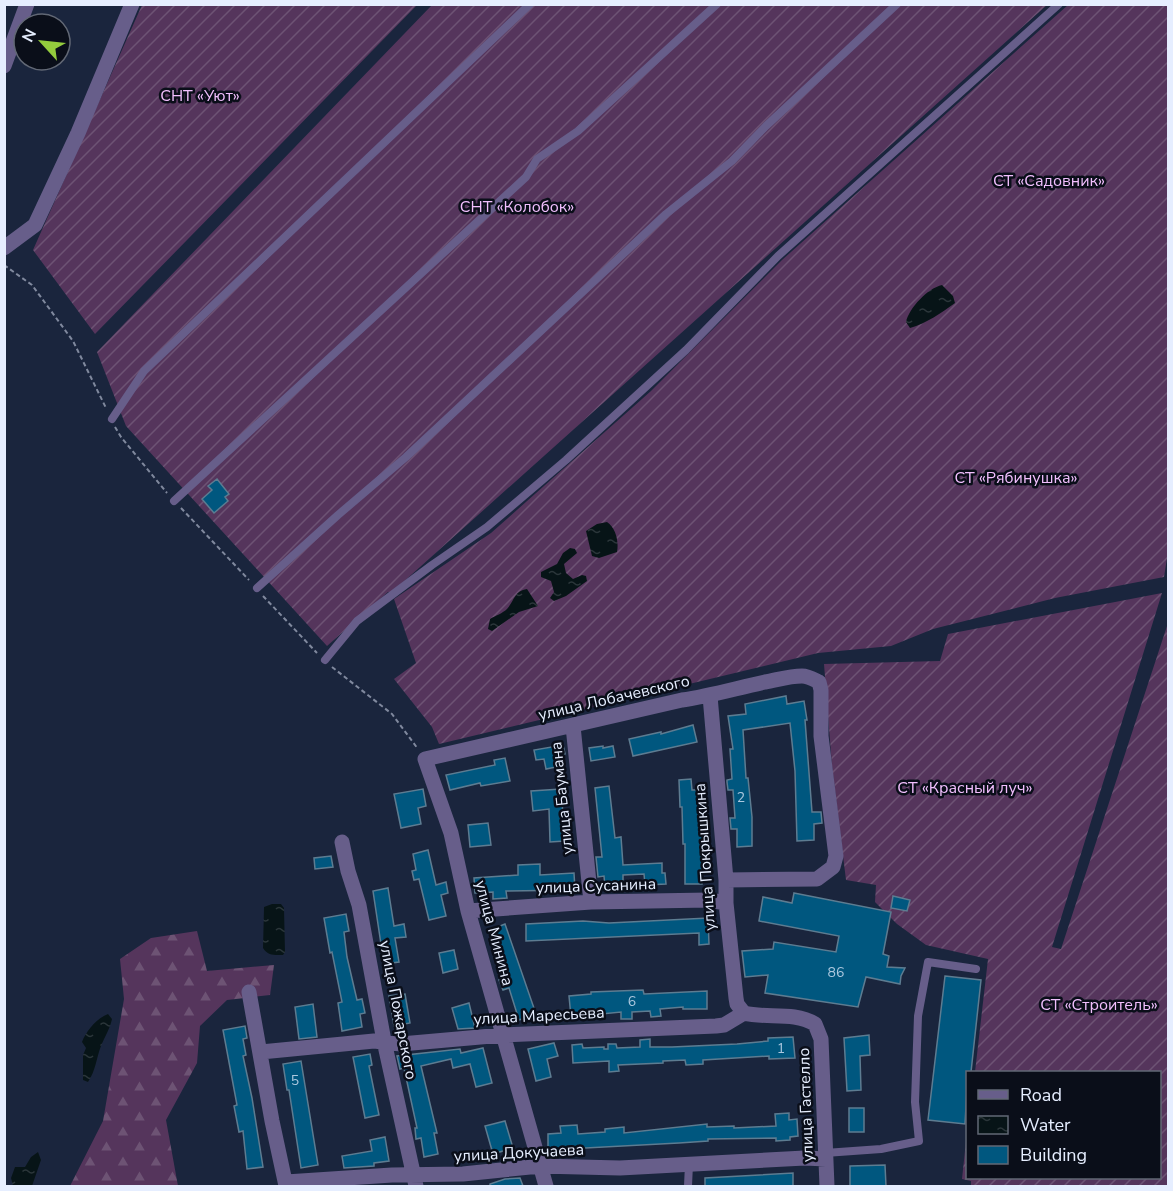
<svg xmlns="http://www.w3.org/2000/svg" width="1173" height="1191" font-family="'Nunito Sans',sans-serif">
  <defs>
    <pattern id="forest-firs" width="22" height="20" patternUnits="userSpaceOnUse" patternTransform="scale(1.5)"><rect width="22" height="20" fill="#55355c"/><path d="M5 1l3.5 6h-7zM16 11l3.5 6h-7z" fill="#6d5374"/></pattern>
    <pattern id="garden-furrows" width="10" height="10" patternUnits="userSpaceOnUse" patternTransform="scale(1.5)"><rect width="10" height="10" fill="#55355c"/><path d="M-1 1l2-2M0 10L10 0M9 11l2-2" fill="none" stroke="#6d5374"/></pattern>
    <pattern id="water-ripples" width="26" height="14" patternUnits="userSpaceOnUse" patternTransform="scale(1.5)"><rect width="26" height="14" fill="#071417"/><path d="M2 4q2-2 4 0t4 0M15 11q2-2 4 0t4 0" fill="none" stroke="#2b363a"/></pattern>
  </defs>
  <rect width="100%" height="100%" fill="#1a253d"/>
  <!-- forest -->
  <path fill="url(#forest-firs)" d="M197,931l10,40 67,-6 -4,30 -43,5 -27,26 -3,37 -31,57 12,66h-108l33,-65 21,-122 -4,-40 31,-21z"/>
  <!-- garden -->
  <path fill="url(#garden-furrows)" d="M142,5h275l-322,329 -62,-84z
    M432,5h615l-656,588 -3,-1 -61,54 -201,-220 -29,-74z
    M1068,5h100v547l-4,25 -109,21 -122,31 -42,17 -73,7 -379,91 -7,-17 -38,-48 22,-16 -22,-64 97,-66 160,-142 131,-131z
    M1162,593l-110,354 9,2 107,-326v563h-197v-5l-9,-2 5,-47 1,46h192v-106h-185l13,-113 -62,-14 -29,-21 -22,-22 1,-17 -30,-5 -14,-114 -8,-102 116,-3 8,-27z"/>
  <!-- water -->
  <path fill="url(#water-ripples)" d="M942,285l11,11 2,7c-14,10 -28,20 -45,25l-4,-6c3,-14 22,-34 36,-37z
    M607,522c9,6 12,20 10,30l-18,6 -7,-2 -6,-25 11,-7z
    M570,548l5,1 2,4 -13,11 2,9 7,6 9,-4 4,1 1,5 -21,15 -12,5 -4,-3 4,-6 -3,-11 -10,-4v-5l16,-8 6,-11z
    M527,589l11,17 -19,6 -27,19 -4,-2 2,-10c5,-3 13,-6 17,-10 8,-9 7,-18 20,-20z
    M272,904h9l3,4 1,44 -2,3c-9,0 -15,1 -20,-7l1,-41z
    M108,1014l4,5c-2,10 -7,17 -11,27 -5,13 -5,24 -13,36l-5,-2v-25l3,-7 -4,-6c4,-11 15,-24 26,-28z
    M38,1152l3,8 -9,26h-19l-2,-8 4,-11h10l6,-10z"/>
  <!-- building -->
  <path fill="#00577f" stroke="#5d7c91" stroke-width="1.5" d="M217,479l12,15 -4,3 3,4 -14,12 -12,-14 10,-9 -4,-4z
    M786,696l1,8 17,-3 3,19h-2l7,92h9l1,11 -8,1v16l-17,1 -2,-70 -5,-48 -47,7 3,48h2l4,39v29l-15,1v-18h-6l-1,-11h5l-2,-28h-5l-1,-8v-2l5,-1 -2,-30h3l-5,-33 18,-2 -1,-10z
    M693,725l4,17 -64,14 -4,-17 32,-7v2z
    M563,745l2,9 -6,1 2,11 -15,3 -2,-10 -8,1 -2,-10z
    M603,746v2l10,-2 2,11 -24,4 -2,-13z
    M505,758l5,23 -29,5 -1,-3 -30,7 -4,-15 49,-10 -1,-5z
    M691,779l1,11h6l1,41h6v13h-3v40h-17v-40h-2l-1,-37h-2l-1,-27z
    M609,786l6,52 6,-1 2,28 39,-2v10h3l1,11 -21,1 -1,-11 -21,1v12h-18l-1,-11 -6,1 -2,-20h6l-7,-69z
    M423,789l3,17 -8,2 3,16 -20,4 -7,-34z
    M561,789l4,52 -15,1 -1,-33 -16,2 -2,-20z
    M488,823l3,22 -21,2 -2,-22z
    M428,850l8,35 10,-3 2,11 -7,2 5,21 -17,4 -10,-41 -5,1 -2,-9 4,-1 -3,-16z
    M331,856l2,11 -18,2 -1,-11z
    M540,864v11l34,-2 1,17 -69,1 1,7 -14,1v-7l-18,1 -1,-15 44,-3v-10z
    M388,888l6,38 10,-2 2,13 -11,1 4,24 -15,2 -11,-73z
    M794,893l97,19 -8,42 6,2 -2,11 18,1 -4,8 -1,8 -34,-7 -8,30 -93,-14 3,-18 -23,2 -3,-26 31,-2 1,-7 62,10 3,-16 -80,-15 4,-24 29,6z
    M893,896l17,4 -3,11 -16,-3z
    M346,914l3,17 -5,1 3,25 10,43 5,-1 3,14 -5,1 2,13 -20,4 -4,-28 4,-1 -10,-50 -2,1 -6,-35z
    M708,918l1,26 -10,1v-12l-173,8v-17l57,-3 26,2z
    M505,924l31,90 -17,6 -10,-32 -6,2 -4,-10 6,-2 -6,-18 2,-1 -11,-29z
    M454,950l4,19 -15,4 -4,-20z
    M945,976l36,4 -10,92h-3l-3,52 -37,-4z
    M643,990l1,4 63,-3v18h-24v-2l-23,2 1,7 -10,1 -1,-6 -18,1v7h-11v-7l-50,5 -2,-21 22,-2v-2z
    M405,994l5,29 -16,3 -5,-30z
    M469,1003l6,25 -17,1 -6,-21z
    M313,1004l4,33 -18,2 -4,-32z
    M245,1026l2,12 -4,1 3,16 -3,1 9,42 11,69 -16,2 -4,-38 -4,1 -5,-26 3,-1 -14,-75z
    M869,1035l1,20 -10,1 1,34 -14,1 -3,-53z
    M793,1037l2,21 -26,1v-3l-66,4v4l-17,1 -1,-5 -22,1v2l-45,2 1,6 -10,1v-11l-36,2 -1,-18 10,-1 1,4 21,-1v2h4v-5h8l1,4 23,-1v-7l10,-1v8h22l65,-3 31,-3v-3z
    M554,1043l4,13 -11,3 4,18 -15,4 -8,-32z
    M483,1048l9,35 -16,4 -6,-23 -17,4 -2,-9 -30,7 16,67h-3l4,21 -14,3 -3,-19 -5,1 -1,-11h2l-13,-60 -4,1 -3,-13 63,-7 1,4z
    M370,1054l2,11 -3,1 10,49 -14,3 -12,-61z
    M301,1061l17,104 -17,3 -12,-78h-2l-4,-26z
    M849,1108h15v24h-15z
    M789,1113v7l8,-1 1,17 -8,1v3l-14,1v-3l-68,1v2l-29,2 -131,7v-16l13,-1 -1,-7 17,-1 1,9 27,-2v-3l19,-2v6l83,-9v3l27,-1v2l42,-2 -1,-12z
    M505,1121l8,27 -20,6 -8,-28z
    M385,1137l4,24 -15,2v3l-30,2 -2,-12 30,-5 -2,-11z
    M885,1165l1,21h-36v-20z
    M793,1173v13h-88v-8z
    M520,1178l3,8h-33v-2l15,-5z"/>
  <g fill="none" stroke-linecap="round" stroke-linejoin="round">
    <!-- path -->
    <path stroke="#80899e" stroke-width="2" stroke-dasharray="4.5 3" stroke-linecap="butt" d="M4,265l28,20 41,56 33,67
      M115,427l6,10 46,56
      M181,508l68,72
      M263,596l54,57
      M332,667l60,47 26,35"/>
    <!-- lane -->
    <path stroke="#675e8a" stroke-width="8" d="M112,419l32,-48 386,-367
      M174,501l352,-324 11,-18 41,-28 139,-127
      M257,588l81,-73 68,-58 260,-243 66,-53 34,-35 131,-122
      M325,660l32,-39 75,-56 55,-38 79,-67 120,-110 92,-94 281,-252
      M825,1153l56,-4 38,-8 -4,-39 3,-86 10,-54 48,7
      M688,1186l1,-22"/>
    <!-- street -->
    <path stroke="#675e8a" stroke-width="15" d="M4,66l23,-62
      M4,248l31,-23 43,-92 54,-129
      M710,696l16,184v23l10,95 1,6 7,9
      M573,726l18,176
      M342,842l6,29 11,34 25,136 32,145
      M468,911l123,-9 118,-2 17,3
      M249,992l23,129 14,65
      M261,1052l113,-11 27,3 102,-9 213,-9 8,-1 20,-12c23,6 49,-2 71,11l6,15 6,147
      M286,1182l106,-7 71,-1 77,-8 80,2 185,-10 21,1
      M546,1186l-78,-275 -17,-78 -26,-74 257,-59c28,-4 55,-12 83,-18 12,-2 24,-6 37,-6 6,0 11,3 17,6l2,8v46l15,120 -3,11 -16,12 -91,1"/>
  </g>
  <g text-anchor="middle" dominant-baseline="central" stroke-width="5" stroke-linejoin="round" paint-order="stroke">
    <!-- number labels -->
    <g font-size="14" fill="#acc8df">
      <text x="741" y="797">2</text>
      <text x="836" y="972">86</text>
      <text x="632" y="1001">6</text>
      <text x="781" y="1048">1</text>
      <text x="295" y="1080">5</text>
    </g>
    <!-- park labels -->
    <g font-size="16" fill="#f2bffe" stroke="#0a0e19">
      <text x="200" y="96">СНТ «Уют»</text>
      <text x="1049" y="181">СТ «Садовник»</text>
      <text x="517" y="207">СНТ «Колобок»</text>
      <text x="1016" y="478">СТ «Рябинушка»</text>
      <text x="965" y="788">СТ «Красный луч»</text>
      <text x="1099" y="1005">СТ «Строитель»</text>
    </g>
    <!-- street labels -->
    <g font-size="16" fill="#e6eeff" stroke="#0a0e19">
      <text transform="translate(614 698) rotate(-13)">улица Лобачевского</text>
      <text transform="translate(562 798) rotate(-96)">улица Баумана</text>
      <text transform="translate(705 857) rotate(-94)">улица Покрышкина</text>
      <text transform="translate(596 886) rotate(-2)">улица Сусанина</text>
      <text transform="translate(494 933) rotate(75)">улица Минина</text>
      <text transform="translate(398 1010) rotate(79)">улица Пожарского</text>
      <text transform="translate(539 1016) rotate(-3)">улица Маресьева</text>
      <text transform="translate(806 1105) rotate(-92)">улица Гастелло</text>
      <text transform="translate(519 1153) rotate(-3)">улица Докучаева</text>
    </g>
  </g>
  <!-- border -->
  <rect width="1173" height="1191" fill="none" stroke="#e6eeff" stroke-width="12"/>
  <!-- legend -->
  <rect x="966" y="1071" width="195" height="108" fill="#0a0e19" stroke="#626875" stroke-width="1.5"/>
  <rect x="978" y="1090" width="30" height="9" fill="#675e8a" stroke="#626875" stroke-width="1.5"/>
  <text x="1020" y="1101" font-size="18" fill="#e6eeff">Road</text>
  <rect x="978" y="1116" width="30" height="18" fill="url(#water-ripples)" stroke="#626875" stroke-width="1.5"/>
  <text x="1020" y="1131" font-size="18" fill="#e6eeff">Water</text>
  <rect x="978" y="1146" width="30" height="18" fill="#00577f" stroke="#626875" stroke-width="1.5"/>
  <text x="1020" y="1161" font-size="18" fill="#e6eeff">Building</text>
  <!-- north arrow -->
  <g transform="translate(42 42) rotate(297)"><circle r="28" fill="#0a0e19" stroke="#626875" stroke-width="1.5"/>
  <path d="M0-4.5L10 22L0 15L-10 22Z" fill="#94cc3d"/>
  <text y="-9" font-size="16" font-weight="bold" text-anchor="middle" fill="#e6eeff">N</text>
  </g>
</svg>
